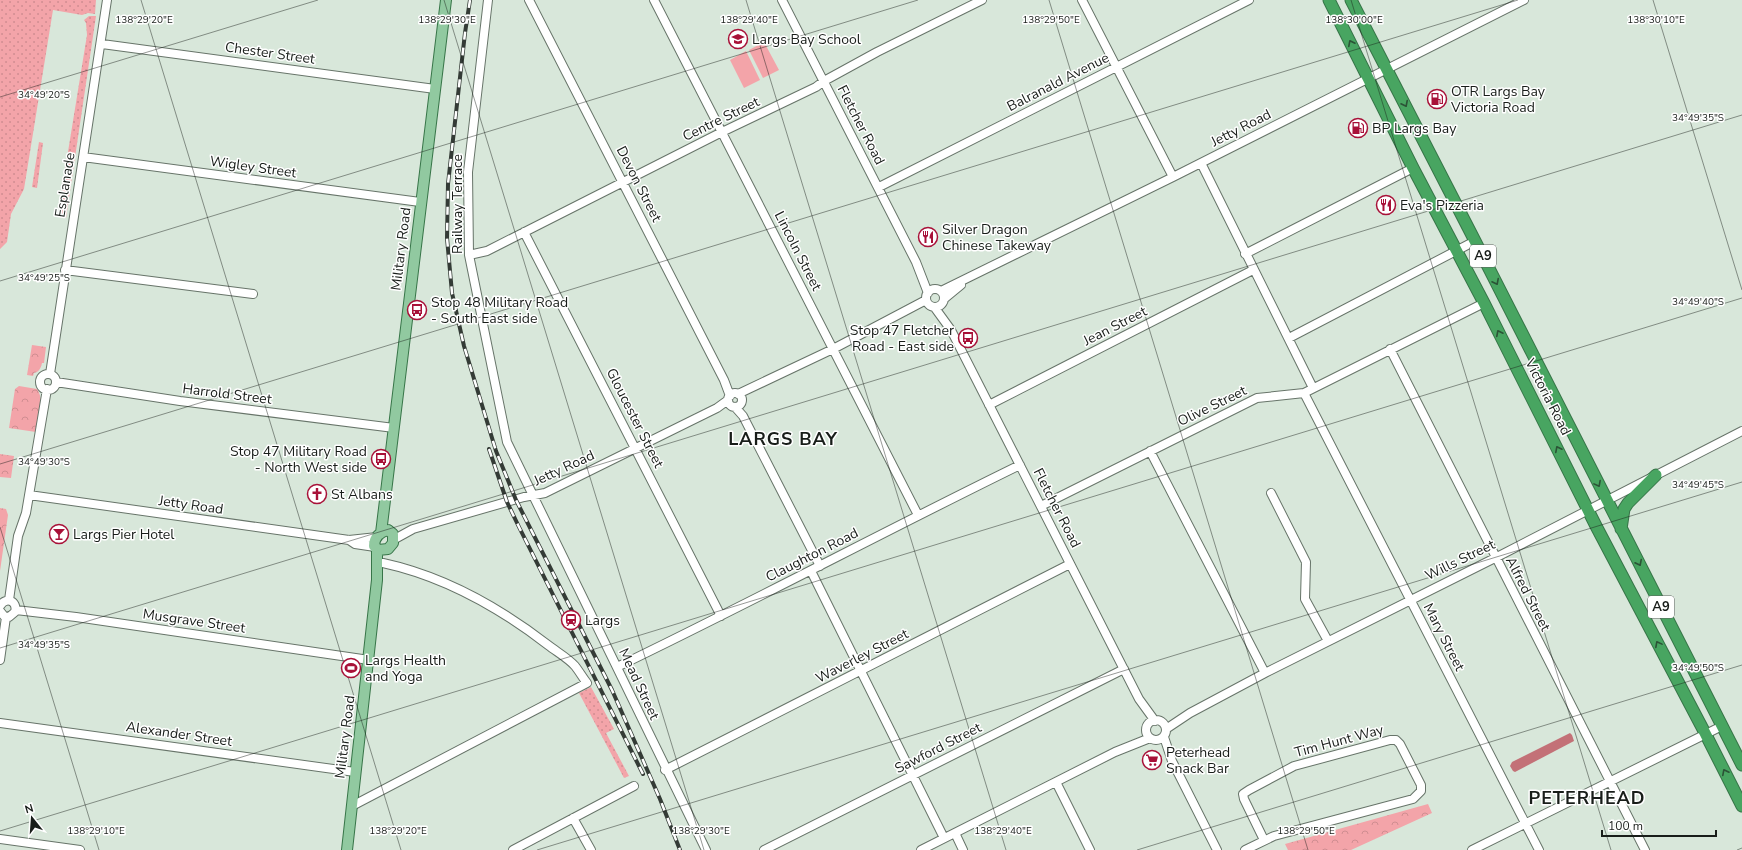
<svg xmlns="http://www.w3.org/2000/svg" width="1742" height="850" font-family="'Nunito Sans',sans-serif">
  <defs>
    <pattern id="grass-dots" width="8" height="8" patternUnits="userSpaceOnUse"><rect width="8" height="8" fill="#f3a4a9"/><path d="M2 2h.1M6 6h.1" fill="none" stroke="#d08d91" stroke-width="1.8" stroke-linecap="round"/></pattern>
    <pattern id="park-crowns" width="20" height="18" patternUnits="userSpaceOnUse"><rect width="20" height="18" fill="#f3a4a9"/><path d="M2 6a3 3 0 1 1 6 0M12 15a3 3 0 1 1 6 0" fill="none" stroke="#d08d91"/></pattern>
  </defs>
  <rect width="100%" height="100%" fill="#d8e7da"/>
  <!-- grass -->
  <path fill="url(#grass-dots)" d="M0,0h96l-1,14 -7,-1 -6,2 -29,-5 -29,179 -13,25 -4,28 -7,7z
    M89,16h7l-30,202 -5,-4 -2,-7 28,-172 -1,-12 -2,-3z
    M39,142l4,1 -6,45 -5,-1z
    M591,687l23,42 -8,4 23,43 -5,2 -45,-85z"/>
  <!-- park -->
  <path fill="url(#park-crowns)" d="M32,345l14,2 -2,16h-2c-1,5 -3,9 -8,10l-1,3 -6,-1z
    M19,386l18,3c8,11 1,29 -1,43l-27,-4 6,-39z
    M0,454l14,2 -3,22 -11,-1z
    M0,508l6,1 2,6 -8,56z
    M1428,804l4,9 -81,37h-63l-3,-6z"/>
  <!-- pitch -->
  <path fill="#f3a4a9" d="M764,42l15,28 -16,8 -14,-28z
    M746,51l14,29 -16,8 -14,-28z"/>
  <!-- water -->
  <path fill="#c37177" d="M1570,733l2,2 2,6 -59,31 -2,-1 -3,-5 2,-4z"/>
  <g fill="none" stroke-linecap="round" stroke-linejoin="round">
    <!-- minor casing -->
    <g stroke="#677469" stroke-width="10">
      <path id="minor" d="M488,0l-20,172 1,83 38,187 199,408
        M529,0l195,380 6,16
        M654,0l264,515
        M782,0l134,262 12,31
        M1082,0l91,177
        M102,44l333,45
        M83,157l337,45
        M1201,163l112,225
        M879,187l370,-187
        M524,232l197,384
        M1245,254l168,-86
        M469,255l18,-4 235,-119 94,-45 8,-6 53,-29 105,-52
        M65,270l188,24
        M926 298a9 9 0 1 1 18 0a9 9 0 1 1-18 0Z
        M941,291l232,-114 351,-177
        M944,299l17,-14
        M935,308l16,22 188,369 16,22
        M1289,338l186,-97
        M1390,349l255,501
        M50,374l57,-374
        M40 382a8 8 0 1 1 16 0a8 8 0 1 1-16 0Z
        M56,382l124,19 214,27
        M728 400a7 7 0 1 1 14 0a7 7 0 1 1-14 0Z
        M1304,393l235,457
        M738,394l95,-45 93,-49
        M989,405l264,-135
        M735,407l8,9 77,150
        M1150,451l115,222
        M1271,493l35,69 -1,37 23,42
        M29,495l320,45 28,-3
        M1041,506l216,-108 47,-5 180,-90
        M349,540l6,4 20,3
        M393,540l20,-11 111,-32 21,-4 172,-85 11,-8
        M811,571l133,267
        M9,600l9,-64 8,-23 21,-124
        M0,606c6,-10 18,-5 15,6l-6,5 -5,-1 -4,-5
        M16,610l60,7 293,43
        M0,660l6,-43
        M617,667c135,-65 268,-136 403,-202
        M1146 730a10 10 0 1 1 20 0a10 10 0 1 1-20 0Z
        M0,723l355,49
        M1166,729l24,-16 75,-40 230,-115 247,-127
        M1164,737l8,24 45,89
        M665,770l405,-206
        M1056,782l34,68
        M352,806l235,-123c-4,-5 -8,-12 -12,-17 -7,-8 -18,-14 -27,-21 -48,-37 -105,-69 -165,-82
        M573,818l18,32
        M955,833l8,17
        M0,839l80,11
        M513,850l121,-64
        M764,850l360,-181
        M921,850l194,-98 35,-14
        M1245,850l29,-14 139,-37 8,-8v-6l-21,-41 -4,-4h-6l-96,26 -45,24 -6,4 1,5 20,41
        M1472,850l250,-124"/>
    </g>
    <!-- major casing -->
    <g stroke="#377548" stroke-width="12">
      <path id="major" d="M388,530l5,4v9l-5,6 -10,1 -4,-4c0,-9 6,-14 14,-16z
        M381,533l65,-533
        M347,850l30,-270v-30"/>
    </g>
    <!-- highway casing -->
    <g stroke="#377548" stroke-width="13">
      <path id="highway" d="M1329,0l84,168 71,135 112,223 109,207 37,73
        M1351,0l124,241 267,524
        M1621,529l3,-20 4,-6 28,-28"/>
    </g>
    <!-- minor -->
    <use href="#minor" stroke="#fff" stroke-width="8"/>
    <!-- major -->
    <use href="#major" stroke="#91c9a0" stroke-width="10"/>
    <!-- highway -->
    <use href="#highway" stroke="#48a561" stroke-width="11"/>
    <!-- rail casing -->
    <g stroke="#343b36" stroke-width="4">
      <path id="rail" d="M470,0l-5,33 -17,151 -1,54 5,55 12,53 32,105 20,49 96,190 48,109 20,51
        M489,449l18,53 12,25 124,247"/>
    </g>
    <!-- rail -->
    <use href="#rail" stroke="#fff" stroke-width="2.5" stroke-dasharray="8" stroke-linecap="butt"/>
  </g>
  <!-- one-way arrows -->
  <defs><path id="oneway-chevron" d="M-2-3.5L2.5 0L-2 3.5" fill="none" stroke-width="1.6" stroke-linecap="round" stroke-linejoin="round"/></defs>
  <g stroke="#2b5336">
    <use href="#oneway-chevron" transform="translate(1351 43) rotate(-117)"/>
    <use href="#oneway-chevron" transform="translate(1405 104) rotate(63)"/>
    <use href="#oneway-chevron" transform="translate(1496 282) rotate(63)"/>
    <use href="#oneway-chevron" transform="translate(1499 333) rotate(-117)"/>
    <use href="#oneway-chevron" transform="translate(1558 449) rotate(-117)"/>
    <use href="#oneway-chevron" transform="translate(1598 484) rotate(62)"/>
    <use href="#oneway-chevron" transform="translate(1639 563) rotate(63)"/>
    <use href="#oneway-chevron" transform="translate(1658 644) rotate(-118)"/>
    <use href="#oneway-chevron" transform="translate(1725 772) rotate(-117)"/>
  </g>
  <!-- ticks -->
  <path fill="none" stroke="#181d19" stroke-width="1" stroke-opacity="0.45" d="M141,0l260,850M444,0l260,850M746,0l260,850M1049,0l259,850M1351,0l260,850M1653,0l89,290M0,97l318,-97M0,281l918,-281M0,464l1518,-464M0,527l99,323M0,648l1742,-533M0,831l1742,-533M537,850l1205,-368M1137,850l605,-185M1737,850l5,-2"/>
  <!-- icons -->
  <defs>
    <g id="school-ring" transform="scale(1)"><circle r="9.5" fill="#fff" stroke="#a81138" stroke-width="1.5"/><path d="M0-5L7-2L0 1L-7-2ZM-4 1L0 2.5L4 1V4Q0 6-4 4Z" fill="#a81138"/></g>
    <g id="fuel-ring" transform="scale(1)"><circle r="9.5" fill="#fff" stroke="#a81138" stroke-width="1.5"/><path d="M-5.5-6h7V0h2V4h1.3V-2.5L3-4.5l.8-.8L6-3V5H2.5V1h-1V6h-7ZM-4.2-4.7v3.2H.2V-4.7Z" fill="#a81138"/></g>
    <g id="restaurant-ring" transform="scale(1)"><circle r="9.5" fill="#fff" stroke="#a81138" stroke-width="1.5"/><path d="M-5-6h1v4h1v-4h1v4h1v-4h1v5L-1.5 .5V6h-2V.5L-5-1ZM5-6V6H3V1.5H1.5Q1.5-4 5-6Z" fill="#a81138"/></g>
    <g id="bus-ring" transform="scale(1)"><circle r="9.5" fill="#fff" stroke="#a81138" stroke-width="1.5"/><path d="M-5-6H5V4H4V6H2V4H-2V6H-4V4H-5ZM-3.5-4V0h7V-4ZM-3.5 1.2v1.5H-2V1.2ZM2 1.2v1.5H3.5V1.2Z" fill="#a81138"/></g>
    <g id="church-ring" transform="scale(1)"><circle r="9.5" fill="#fff" stroke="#a81138" stroke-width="1.5"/><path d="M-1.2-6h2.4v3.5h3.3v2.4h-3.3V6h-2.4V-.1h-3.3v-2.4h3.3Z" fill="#a81138"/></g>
    <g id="bar-ring" transform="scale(1)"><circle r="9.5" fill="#fff" stroke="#a81138" stroke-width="1.5"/><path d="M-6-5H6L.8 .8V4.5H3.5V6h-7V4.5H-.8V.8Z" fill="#a81138"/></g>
    <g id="station-ring" transform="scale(1)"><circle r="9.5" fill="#fff" stroke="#a81138" stroke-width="1.5"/><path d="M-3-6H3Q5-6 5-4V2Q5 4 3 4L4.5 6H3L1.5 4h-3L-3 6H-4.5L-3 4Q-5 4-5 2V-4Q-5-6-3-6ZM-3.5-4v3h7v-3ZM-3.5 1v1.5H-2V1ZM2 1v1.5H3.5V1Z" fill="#a81138"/></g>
    <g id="stadium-ring" transform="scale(1)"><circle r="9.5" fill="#fff" stroke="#a81138" stroke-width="1.5"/><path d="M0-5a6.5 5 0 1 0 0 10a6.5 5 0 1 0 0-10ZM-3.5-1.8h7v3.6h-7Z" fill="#a81138"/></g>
    <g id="supermarket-ring" transform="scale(1)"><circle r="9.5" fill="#fff" stroke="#a81138" stroke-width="1.5"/><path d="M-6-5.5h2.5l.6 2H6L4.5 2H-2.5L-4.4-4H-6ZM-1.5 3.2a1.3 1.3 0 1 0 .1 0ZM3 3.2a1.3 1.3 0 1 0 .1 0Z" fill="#a81138"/></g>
  </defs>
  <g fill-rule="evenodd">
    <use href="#school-ring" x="738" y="39"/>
    <use href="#fuel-ring" x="1437" y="99"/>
    <use href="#fuel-ring" x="1358" y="128"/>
    <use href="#restaurant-ring" x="1386" y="205"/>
    <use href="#restaurant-ring" x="928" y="237"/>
    <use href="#bus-ring" x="417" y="310"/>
    <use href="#bus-ring" x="968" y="338"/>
    <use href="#bus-ring" x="381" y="459"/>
    <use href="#church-ring" x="317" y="494"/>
    <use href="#bar-ring" x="59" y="534"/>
    <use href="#station-ring" x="571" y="620"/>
    <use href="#stadium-ring" x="351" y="668"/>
    <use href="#supermarket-ring" x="1152" y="760"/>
  </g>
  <g text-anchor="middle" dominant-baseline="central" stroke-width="3" stroke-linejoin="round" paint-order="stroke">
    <!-- shield labels -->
    <g fill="#fff" stroke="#5d615e" stroke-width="1">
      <rect x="1470" y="245" width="26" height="22" rx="3"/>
      <rect x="1648" y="596" width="26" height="22" rx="3"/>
    </g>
    <g font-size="13" font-weight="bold" fill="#181d19">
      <text x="1483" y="256">A9</text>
      <text x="1661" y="607">A9</text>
    </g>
    <!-- poi labels -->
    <g font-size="14" fill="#181d19" stroke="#fff" text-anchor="start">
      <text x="752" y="39">Largs Bay School</text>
      <text x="1451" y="91">OTR Largs Bay<tspan x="1451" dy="16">Victoria Road</tspan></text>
      <text x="1372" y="128">BP Largs Bay</text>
      <text x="1400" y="205">Eva's Pizzeria</text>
      <text x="942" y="229">Silver Dragon<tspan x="942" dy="16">Chinese Takeway</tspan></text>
      <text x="431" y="302">Stop 48 Military Road<tspan x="431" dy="16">- South East side</tspan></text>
      <text x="954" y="330" text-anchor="end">Stop 47 Fletcher<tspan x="954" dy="16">Road - East side</tspan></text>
      <text x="367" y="451" text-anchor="end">Stop 47 Military Road<tspan x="367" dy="16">- North West side</tspan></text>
      <text x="331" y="494">St Albans</text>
      <text x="73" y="534">Largs Pier Hotel</text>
      <text x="585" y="620">Largs</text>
      <text x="365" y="660">Largs Health<tspan x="365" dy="16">and Yoga</tspan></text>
      <text x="1166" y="752">Peterhead<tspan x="1166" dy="16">Snack Bar</tspan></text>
    </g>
    <!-- street labels -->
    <g font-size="14" fill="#181d19" stroke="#fff">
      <text transform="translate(270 53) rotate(8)">Chester Street</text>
      <text transform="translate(1058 82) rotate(-27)">Balranald Avenue</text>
      <text transform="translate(721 119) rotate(-26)">Centre Street</text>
      <text transform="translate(861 125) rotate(63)">Fletcher Road</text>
      <text transform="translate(1241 128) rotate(-27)">Jetty Road</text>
      <text transform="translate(253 167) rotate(8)">Wigley Street</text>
      <text transform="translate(639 184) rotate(63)">Devon Street</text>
      <text transform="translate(65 185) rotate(-81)">Esplanade</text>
      <text transform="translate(457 204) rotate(-90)">Railway Terrace</text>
      <text transform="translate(401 249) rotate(-83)">Military Road</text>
      <text transform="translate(798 251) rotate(63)">Lincoln Street</text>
      <text transform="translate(1115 326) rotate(-27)">Jean Street</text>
      <text transform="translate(227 394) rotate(7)">Harrold Street</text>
      <text transform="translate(1548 397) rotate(63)">Victoria Road</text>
      <text transform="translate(1212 406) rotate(-26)">Olive Street</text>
      <text transform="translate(635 418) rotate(63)">Gloucester Street</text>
      <text transform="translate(564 468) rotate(-25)">Jetty Road</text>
      <text transform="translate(191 505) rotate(8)">Jetty Road</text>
      <text transform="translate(1057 508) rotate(63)">Fletcher Road</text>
      <text transform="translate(812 555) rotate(-27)">Claughton Road</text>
      <text transform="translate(1460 560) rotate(-26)">Wills Street</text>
      <text transform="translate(1528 594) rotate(63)">Alfred Street</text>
      <text transform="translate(194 621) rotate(8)">Musgrave Street</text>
      <text transform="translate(1444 637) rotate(63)">Mary Street</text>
      <text transform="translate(862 656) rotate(-27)">Waverley Street</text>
      <text transform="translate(639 684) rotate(65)">Mead Street</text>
      <text transform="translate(179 734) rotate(8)">Alexander Street</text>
      <text transform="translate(345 737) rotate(-83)">Military Road</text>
      <text transform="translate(1339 741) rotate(-15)">Tim Hunt Way</text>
      <text transform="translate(938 748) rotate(-27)">Sawford Street</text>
    </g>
    <!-- district labels -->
    <g font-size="18" font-weight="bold" letter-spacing="1" fill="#181d19" stroke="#fff">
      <text x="783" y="439">LARGS BAY</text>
      <text x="1587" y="798">PETERHEAD</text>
    </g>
  </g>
  <g font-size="10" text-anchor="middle" fill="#181d19" stroke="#fff" stroke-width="3" stroke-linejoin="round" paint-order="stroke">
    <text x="144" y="23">138°29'20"E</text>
    <text x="447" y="23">138°29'30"E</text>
    <text x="749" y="23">138°29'40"E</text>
    <text x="1051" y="23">138°29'50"E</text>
    <text x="1354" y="23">138°30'00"E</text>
    <text x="1656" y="23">138°30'10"E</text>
    <text x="44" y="98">34°49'20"S</text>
    <text x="1698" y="121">34°49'35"S</text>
    <text x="44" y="281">34°49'25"S</text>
    <text x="1698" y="305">34°49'40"S</text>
    <text x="44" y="465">34°49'30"S</text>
    <text x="1698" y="488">34°49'45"S</text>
    <text x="44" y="648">34°49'35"S</text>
    <text x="1698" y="671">34°49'50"S</text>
    <text x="96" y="834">138°29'10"E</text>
    <text x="398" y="834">138°29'20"E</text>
    <text x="701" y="834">138°29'30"E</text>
    <text x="1003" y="834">138°29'40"E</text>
    <text x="1306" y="834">138°29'50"E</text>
  </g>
  <!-- north arrow -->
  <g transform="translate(32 818) rotate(343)" stroke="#ffffff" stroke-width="3" paint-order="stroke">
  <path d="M0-3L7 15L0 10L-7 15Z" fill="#181d19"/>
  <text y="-6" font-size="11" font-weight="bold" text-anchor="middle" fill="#181d19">N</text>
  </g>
  <!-- scale -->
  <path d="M1602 830v6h114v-6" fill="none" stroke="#181d19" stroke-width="2"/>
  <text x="1608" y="830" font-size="12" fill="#181d19" stroke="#ffffff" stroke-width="3" paint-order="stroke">100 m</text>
</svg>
